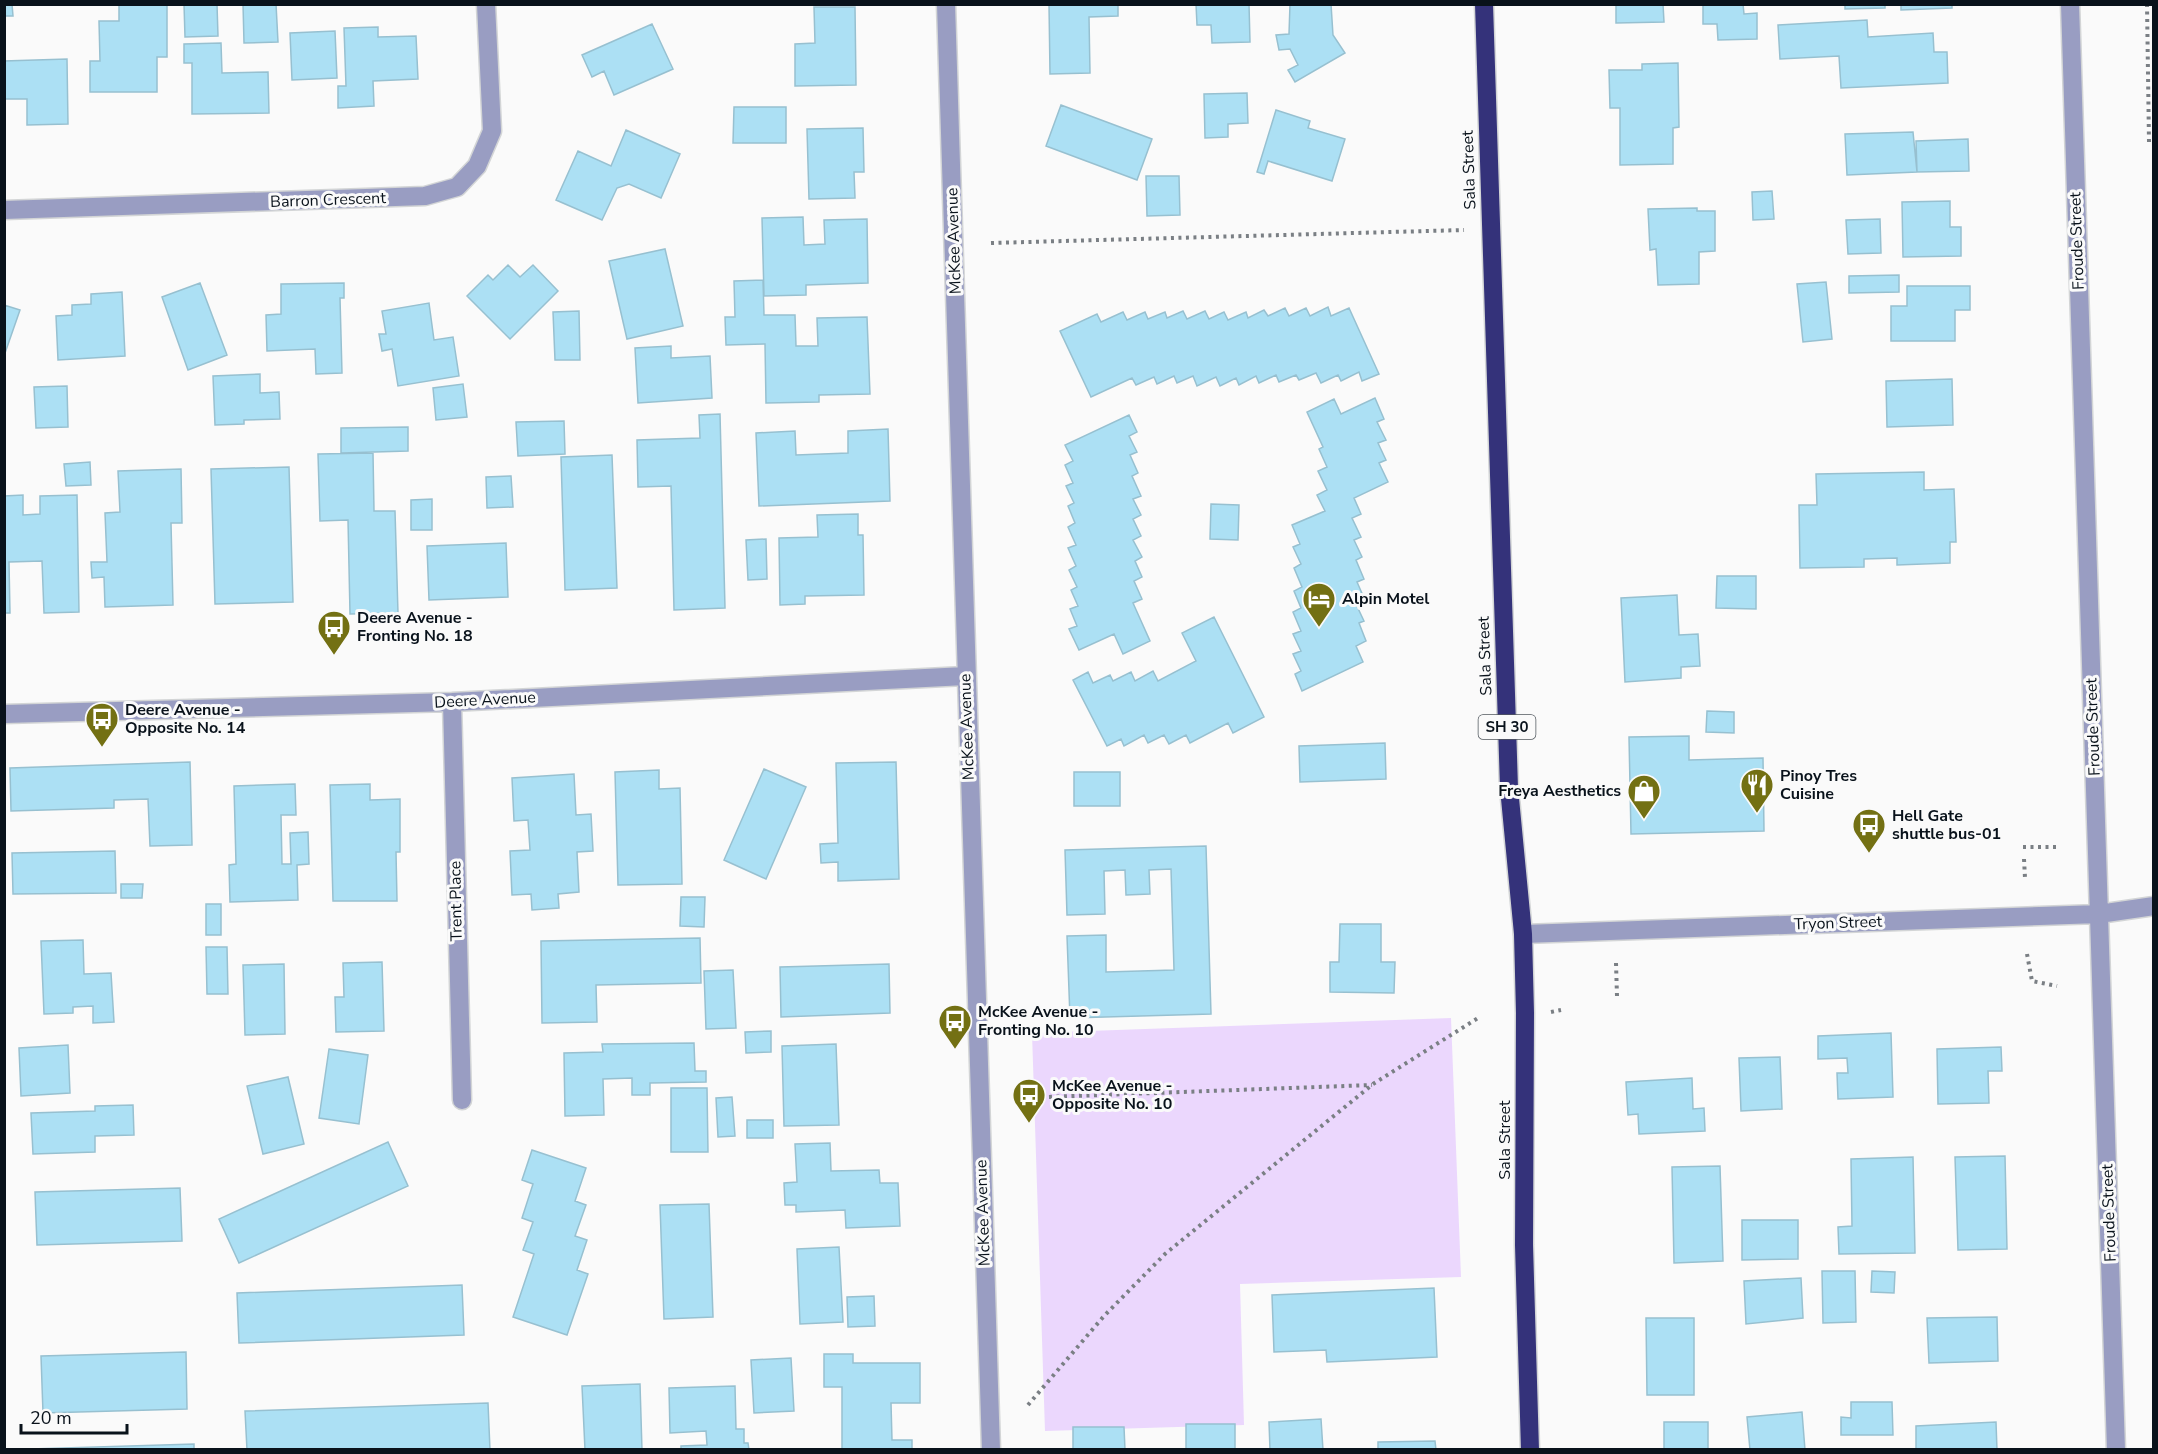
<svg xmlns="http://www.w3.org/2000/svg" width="2158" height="1454" font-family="'Nunito Sans',sans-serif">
  <rect width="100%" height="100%" fill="#fafafa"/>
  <!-- green -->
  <path fill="#ebd7fd" d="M1451,1018l10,259 -221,7 4,141 -199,6 -13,-398z"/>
  <!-- building -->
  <path fill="#ace0f4" stroke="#97c0d0" stroke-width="1.5" d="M4,4h8l1,12h-9z
    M119,4h48v53h-10v35h-67v-31h10l-1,-40h20z
    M184,4h33l1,32 -33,1z
    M243,4h33l2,38 -34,1z
    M1049,4h69v12l-29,1 1,56 -40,1z
    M1196,4h53l1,38 -38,1 -1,-18h-14z
    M1290,4h41l2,31 12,18 -50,29 -7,-12 10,-5 -8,-16 -11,1 -3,-15 13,-1z
    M1616,4h47l1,18 -48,1z
    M1703,4h40l1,10 13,-1v26l-39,1 -1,-16h-14z
    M1845,4h40v4l-40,1z
    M1901,4h51v4l-51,2z
    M814,7h41l1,78 -61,1v-42l20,-1z
    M1867,20l1,17 65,-4 1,19h13l1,31 -107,5 -2,-32 -59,3 -2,-34z
    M652,24l21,45 -59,26 -10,-24 -12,6 -10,-22z
    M378,27v10l38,-1 2,43 -45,2 1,25 -36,2v-22h8l-2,-58z
    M335,31l2,47 -45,2 -2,-47z
    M221,43l1,30 46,-1 1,41 -77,1v-51h-8v-19z
    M67,59l1,65 -41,1v-26h-23v-38z
    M1678,63l1,64 -6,1v36l-53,1v-57h-10l-1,-38h33v-6z
    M1247,93l1,30 -20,1v13l-23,1 -1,-44z
    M1061,105l91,34 -15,41 -91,-34z
    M734,107h52v36h-53z
    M1276,110l34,11 -2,7 37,11 -13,42 -64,-20 -4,13 -7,-2z
    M863,128l1,44h-10l1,26 -46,1 -2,-70z
    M626,130l54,24 -19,44 -32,-14 -12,4 -15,32 -46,-20 22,-49 33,15z
    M1913,132l4,40 -70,3 -2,-41z
    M1968,139l1,32 -52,1 -1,-31z
    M1146,176h33l1,39 -33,1z
    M1772,191l2,28 -21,1 -1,-28z
    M1950,201v26h11v29l-58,1 -1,-55z
    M1697,208v3h18v40l-16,1v32l-41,1 -2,-36 -6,1 -2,-41z
    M803,217l1,28 21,-1 -1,-24 43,-1 1,64 -62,2v10l-42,1 -2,-78z
    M1880,219l1,34 -33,1 -2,-34z
    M665,249l18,77 -56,13 -18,-78z
    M508,265l12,12 13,-12 25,26 -48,48 -43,-43 21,-21 5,5z
    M1899,275v17l-50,1v-17z
    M763,280l1,35h31l1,31h22l-1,-28 50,-1 3,77 -51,1v7l-53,1 -1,-59 -39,1 -1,-28h10l-1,-36z
    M1826,282l6,57 -29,3 -6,-58z
    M200,283l27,72 -39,15 -26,-73z
    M344,283v15h-4l2,75 -26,1 -1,-25 -48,2 -1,-36 15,-1v-30z
    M1907,286h63v24h-15v31h-64v-35h16z
    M122,292l3,64 -67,4 -2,-44 16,-1v-10l19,-1v-10z
    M429,303l5,37 19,-3 6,39 -61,10 -6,-37 -10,2 -3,-17h7l-4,-23z
    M4,305l16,5 -16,46z
    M1328,307l3,9 18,-8 30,66 -17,7 -3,-9 -18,9 -3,-6 -17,8 -5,-10 -17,7 -3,-5 -17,7 -3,-7 -17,8 -3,-7 -17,9 -3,-7 -16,8 -4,-9 -19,9 -4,-10 -16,7 -3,-7 -17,8 -3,-7 -18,8 -4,-7 -41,19 -31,-66 37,-17 4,8 22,-10 4,8 18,-8 3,7 17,-7 2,6 16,-7 4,8 18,-8 4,8 15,-7 4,8 18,-8 2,6 16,-8 4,6 17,-8 4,8 17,-8 4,8z
    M579,311l1,49h-25l-2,-48z
    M671,346v12l39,-2 2,42 -74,5 -3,-55z
    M260,374v19l19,-1 1,27 -36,1v4l-29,1 -2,-49z
    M1952,379l1,46 -66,2 -1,-46z
    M463,384l4,33 -31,3 -3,-32z
    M67,386l1,41 -32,1 -2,-41z
    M1375,398l9,21 -7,3 9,18 -8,3 8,17 -7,3 9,19 -34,16 7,16 -9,4 9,19 -7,3 8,17 -6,3 8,19 -7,3 8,18 -9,4 8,17 -5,2 7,18 -10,5 7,16 -61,29 -7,-17 6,-3 -8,-17 8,-3 -8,-17 8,-3 -8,-19 8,-4 -7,-17 8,-4 -8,-19 7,-4 -8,-17 7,-3 -8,-19 33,-14 -8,-16 10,-5 -9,-19 9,-4 -8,-18 4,-2 -16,-35 27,-13 7,15z
    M720,414l5,194 -51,2 -3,-124 -33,1 -1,-47 63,-2 -1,-23z
    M1129,415l8,17 -8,4 8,16 -7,3 8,18 -6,3 9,20 -8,3 8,16 -8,4 8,17 -8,4 9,17 -7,4 7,16 -8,4 8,18 -9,4 17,38 -27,13 -9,-20 -35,16 -10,-21 8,-3 -7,-17 8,-3 -7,-16 6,-3 -8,-17 7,-4 -8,-18 8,-3 -8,-18 7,-4 -7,-17 6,-3 -8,-17 7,-3 -8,-18 8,-4 -8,-16z
    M564,421l1,33 -47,2 -2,-34z
    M408,427v24l-67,2v-25z
    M888,429l2,72 -131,5 -3,-73 39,-2 1,24 52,-2v-22z
    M373,453l1,58h21l3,102 -48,1 -2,-94 -28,1 -2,-67z
    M612,455l5,133 -52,2 -4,-133z
    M90,462l1,23 -25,1 -2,-22z
    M289,467l4,135 -78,2 -4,-135z
    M181,469l1,54h-11l2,82 -68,2 -1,-30 -12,1 -1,-16h16l-2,-49 15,-1 -2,-41z
    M1924,472v18l30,-1 2,53h-6v21l-53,2v-7l-33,1v8l-64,1 -1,-63h18l-1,-31z
    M511,476l2,31 -26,1 -1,-31z
    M23,495v20l17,-1v-18l37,-1 2,117 -35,1 -2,-52 -33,1 1,51h-6v-117z
    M432,499v31h-21v-30z
    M1211,504l28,1 -1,35 -28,-1z
    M858,514v21h5l1,60 -59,1v8l-25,1 -1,-67 39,-1 -1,-22z
    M766,539l1,40 -19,1 -2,-40z
    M506,543l2,54 -79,3 -2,-54z
    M1717,576h39v33l-40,-1z
    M1677,595l2,40 19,-1 2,32 -19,1v11l-56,4 -4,-84z
    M1214,617l50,100 -31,16 -5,-10 -38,20 -4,-8 -17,9 -5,-9 -16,8 -4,-8 -20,11 -3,-7 -14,7 -34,-66 15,-8 5,11 17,-8 3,6 18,-9 4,9 18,-10 5,10 38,-20 -14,-28z
    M1707,711l27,1v21l-28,-1z
    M1689,736v24l74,-2 1,73 -133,3 -2,-97z
    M1385,743l1,36 -86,3 -1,-36z
    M190,762l2,83 -42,1 -2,-47 -34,1v8l-103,3 -1,-43z
    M896,762l3,117 -61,2v-19l-17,1 -1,-19 18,-1 -2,-80z
    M764,769l42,18 -40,92 -42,-19z
    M659,770v19l21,-1 2,96 -64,1 -3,-113z
    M1074,772h46v34h-46z
    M574,774l2,41 15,-1 2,37 -16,1 2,40 -21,2 1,14 -27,2 -1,-16 -19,1 -2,-44 20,-1 -2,-30 -14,1 -2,-43z
    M295,784l1,31h-15l1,49h9l-1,-31 18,-1 1,32 -12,1 1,35 -68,2 -1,-37 7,-1 -2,-78z
    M370,784v16l30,-1v53h-4l1,49h-64l-3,-116z
    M1206,846l5,168 -141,4 -3,-82 39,-1v37l68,-2 -3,-101 -22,1 1,24 -24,1 -1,-25 -21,1 1,43 -38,1 -2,-65z
    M115,851l1,42 -103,1 -1,-41z
    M121,884h22l-1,14h-21z
    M681,897h24l-1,30 -24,-1z
    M206,904h15v31h-15z
    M1340,924h41v38h14l-1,31 -64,-1v-30h9z
    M700,938l1,45 -105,2 1,37 -55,1 -1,-82z
    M83,940l1,34 27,-1 3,49 -21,1v-17l-20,1v6l-29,1 -3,-73z
    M206,947h21l1,47h-21z
    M382,962l2,69 -48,1 -1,-35h9l-1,-34z
    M284,964l1,70 -40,1 -2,-70z
    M889,964l1,49 -109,4 -1,-50z
    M733,970l3,58 -30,1 -2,-58z
    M771,1031v21l-25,1 -1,-21z
    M1891,1033l2,64 -55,2 -1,-26h11l-1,-15 -29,1v-23z
    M694,1043l1,28h11v11l-56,1v12h-18v-17l-29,1 1,36 -39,1 -1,-63 39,-1 -1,-8z
    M836,1044l3,81 -55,1 -2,-80z
    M68,1045l2,48 -49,3 -2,-48z
    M2001,1047l1,24h-14l1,32 -51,1 -1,-55z
    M329,1049l39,6 -9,69 -40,-6z
    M1780,1057l2,52 -41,2 -2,-53z
    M288,1077l16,67 -41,10 -16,-68z
    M1692,1078l1,31 11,-1 1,23 -66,3 -1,-20 -10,1 -2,-33z
    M671,1088h36l1,64h-37z
    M732,1097l3,39 -17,1 -2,-39z
    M133,1105l1,30 -39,1v16l-62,2 -2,-41 64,-2v-5z
    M747,1120h26v18h-26z
    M388,1142l20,44 -169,77 -20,-44z
    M830,1143l1,28 48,-1 1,13h18l2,43 -54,2 -1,-18 -49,2v-7h-11l-1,-22 13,-1 -2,-38z
    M532,1150l54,18 -11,33 11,4 -11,31 12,4 -10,30 11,4 -21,61 -54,-18 21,-63 -11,-4 10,-28 -11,-4 11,-34 -11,-4z
    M2005,1156l2,93 -49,1 -3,-93z
    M1913,1157l2,96 -76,1 -1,-27 14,-1 -1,-67z
    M1720,1166l3,95 -49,2 -2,-96z
    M180,1188l2,53 -145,4 -2,-53z
    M709,1204l4,113 -49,2 -4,-114z
    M1742,1220h56v39l-56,1z
    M839,1247l4,75 -43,2 -3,-75z
    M1822,1271h33l1,51 -33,1z
    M1872,1271l23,1 -1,21 -23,-1z
    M1801,1278l2,40 -57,6 -2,-43z
    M462,1285l2,50 -225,8 -2,-50z
    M1434,1288l3,69 -110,5 -1,-12 -52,2 -2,-57z
    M874,1296l1,30 -27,1 -1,-30z
    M1997,1317l1,44 -69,2 -2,-45z
    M1646,1318h48v77h-47z
    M186,1352l1,57 -144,4 -2,-57z
    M824,1354h29v9h67v40h-29l1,37h20v10h-70v-63h-18z
    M791,1358l3,53 -40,2 -3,-53z
    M640,1384l2,66h-57l-3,-64z
    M735,1386l1,43h8v14h4l1,7h-68v-4l26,-1 -1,-14 -36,2 -1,-45z
    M1851,1402h41l1,33h-52v-18l10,1z
    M488,1403l2,47h-243l-2,-39z
    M1802,1412l3,38h-55l-3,-33z
    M1321,1419l2,31h-53l-1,-28z
    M1664,1422h44v28h-44z
    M1996,1422l1,28h-81v-24z
    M1186,1424h49v26h-49z
    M1073,1427h51l1,23h-52z
    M1435,1441l1,9h-58v-8z
    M194,1444v6l-164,-1z"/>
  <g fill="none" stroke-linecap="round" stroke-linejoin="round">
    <!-- street casing -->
    <g stroke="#d3d5d6" stroke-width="21">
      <path id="street" d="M946,4l45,1446
        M2070,4l46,1446
        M4,210l421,-14 32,-9 20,-21 15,-35 -6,-127
        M452,702l10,398
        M4,714l448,-12 513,-26
        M1523,934l576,-20 55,-8"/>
    </g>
    <!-- highway casing -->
    <g stroke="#d3d5d6" stroke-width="21">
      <path id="highway" d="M1484,4l25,784 14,146 2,79 -1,232 6,205"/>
    </g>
    <!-- path -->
    <path stroke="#7a7f84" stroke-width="4" stroke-dasharray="3 4.5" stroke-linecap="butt" d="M2147,4l2,138
      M991,243l473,-13
      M2023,847h36
      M2024,859l1,19
      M2027,954l5,27 25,5
      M1616,963l1,33
      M1551,1012l10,-2
      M1019,1098l353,-13
      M1028,1405l76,-89 61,-62 208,-170 105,-66"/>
    <!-- street -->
    <use href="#street" stroke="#999dc2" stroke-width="18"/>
    <!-- highway -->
    <use href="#highway" stroke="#34327a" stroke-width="18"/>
  </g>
  <!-- icons -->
  <defs>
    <g id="hotel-pin" transform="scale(1.725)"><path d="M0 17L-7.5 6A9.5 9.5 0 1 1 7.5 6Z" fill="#737013" stroke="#fafafa"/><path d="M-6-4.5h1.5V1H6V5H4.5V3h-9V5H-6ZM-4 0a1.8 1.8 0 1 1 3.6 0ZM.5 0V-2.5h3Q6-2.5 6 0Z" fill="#fff"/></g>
    <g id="bus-pin" transform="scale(1.725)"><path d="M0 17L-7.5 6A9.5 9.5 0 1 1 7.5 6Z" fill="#737013" stroke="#fafafa"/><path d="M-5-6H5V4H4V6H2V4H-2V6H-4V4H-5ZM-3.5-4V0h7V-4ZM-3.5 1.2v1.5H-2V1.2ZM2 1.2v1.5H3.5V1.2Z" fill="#fff"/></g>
    <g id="restaurant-pin" transform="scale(1.725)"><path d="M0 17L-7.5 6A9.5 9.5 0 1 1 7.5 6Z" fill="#737013" stroke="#fafafa"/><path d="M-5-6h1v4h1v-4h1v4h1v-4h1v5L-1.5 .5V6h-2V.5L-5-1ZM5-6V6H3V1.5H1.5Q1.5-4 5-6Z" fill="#fff"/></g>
    <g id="shop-pin" transform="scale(1.725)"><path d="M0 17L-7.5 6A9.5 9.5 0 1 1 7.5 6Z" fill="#737013" stroke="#fafafa"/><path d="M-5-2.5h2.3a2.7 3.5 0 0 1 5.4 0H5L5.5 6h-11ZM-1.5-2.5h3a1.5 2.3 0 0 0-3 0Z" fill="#fff"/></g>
  </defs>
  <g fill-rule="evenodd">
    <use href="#hotel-pin" x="1319" y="599"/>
    <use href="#bus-pin" x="334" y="627"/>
    <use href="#bus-pin" x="102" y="719"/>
    <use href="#restaurant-pin" x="1757" y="785"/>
    <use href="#shop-pin" x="1644" y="791"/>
    <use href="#bus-pin" x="1869" y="825"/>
    <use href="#bus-pin" x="955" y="1021"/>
    <use href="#bus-pin" x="1029" y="1095"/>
  </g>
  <g text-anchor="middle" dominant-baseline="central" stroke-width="6" stroke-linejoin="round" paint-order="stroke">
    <!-- shield labels -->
    <rect fill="#fafafa" stroke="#51585e" stroke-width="1.5" x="1478.5" y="715" width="57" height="24" rx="4.5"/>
    <g font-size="15" font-weight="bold" fill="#09121b">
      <text x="1507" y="727">SH 30</text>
    </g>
    <!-- street labels -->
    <g font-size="16" fill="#09121b" stroke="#fafafa">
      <text transform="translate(1469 170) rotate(-92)">Sala Street</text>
      <text transform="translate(328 200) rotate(-2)">Barron Crescent</text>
      <text transform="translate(954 241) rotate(-92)">McKee Avenue</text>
      <text transform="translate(2077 241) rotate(-92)">Froude Street</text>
      <text transform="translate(1485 656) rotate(-92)">Sala Street</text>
      <text transform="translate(485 700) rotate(-3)">Deere Avenue</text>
      <text transform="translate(967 727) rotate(-92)">McKee Avenue</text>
      <text transform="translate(2093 727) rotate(-92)">Froude Street</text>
      <text transform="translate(456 901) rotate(-91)">Trent Place</text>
      <text transform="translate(1838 923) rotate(-2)">Tryon Street</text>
      <text transform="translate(1505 1140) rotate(-90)">Sala Street</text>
      <text transform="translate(983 1213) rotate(-92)">McKee Avenue</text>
      <text transform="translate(2109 1213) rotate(-92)">Froude Street</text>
    </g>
    <!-- poi labels -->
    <g font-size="16" font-weight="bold" fill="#09121b" stroke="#fafafa" text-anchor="start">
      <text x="1342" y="599">Alpin Motel</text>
      <text x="357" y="618">Deere Avenue -<tspan x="357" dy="18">Fronting No. 18</tspan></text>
      <text x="125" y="710">Deere Avenue -<tspan x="125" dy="18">Opposite No. 14</tspan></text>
      <text x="1780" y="776">Pinoy Tres<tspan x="1780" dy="18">Cuisine</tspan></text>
      <text x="1621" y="791" text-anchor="end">Freya Aesthetics</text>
      <text x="1892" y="816">Hell Gate<tspan x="1892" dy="18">shuttle bus-01</tspan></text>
      <text x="978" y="1012">McKee Avenue -<tspan x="978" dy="18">Fronting No. 10</tspan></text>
      <text x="1052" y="1086">McKee Avenue -<tspan x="1052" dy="18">Opposite No. 10</tspan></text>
    </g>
  </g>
  <!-- border -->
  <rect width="2158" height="1454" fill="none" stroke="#09121b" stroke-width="12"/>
  <!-- scale -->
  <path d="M21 1424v9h106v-9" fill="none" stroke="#09121b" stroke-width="3"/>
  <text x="30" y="1424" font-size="18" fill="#09121b" stroke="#fafafa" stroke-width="4.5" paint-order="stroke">20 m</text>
</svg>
